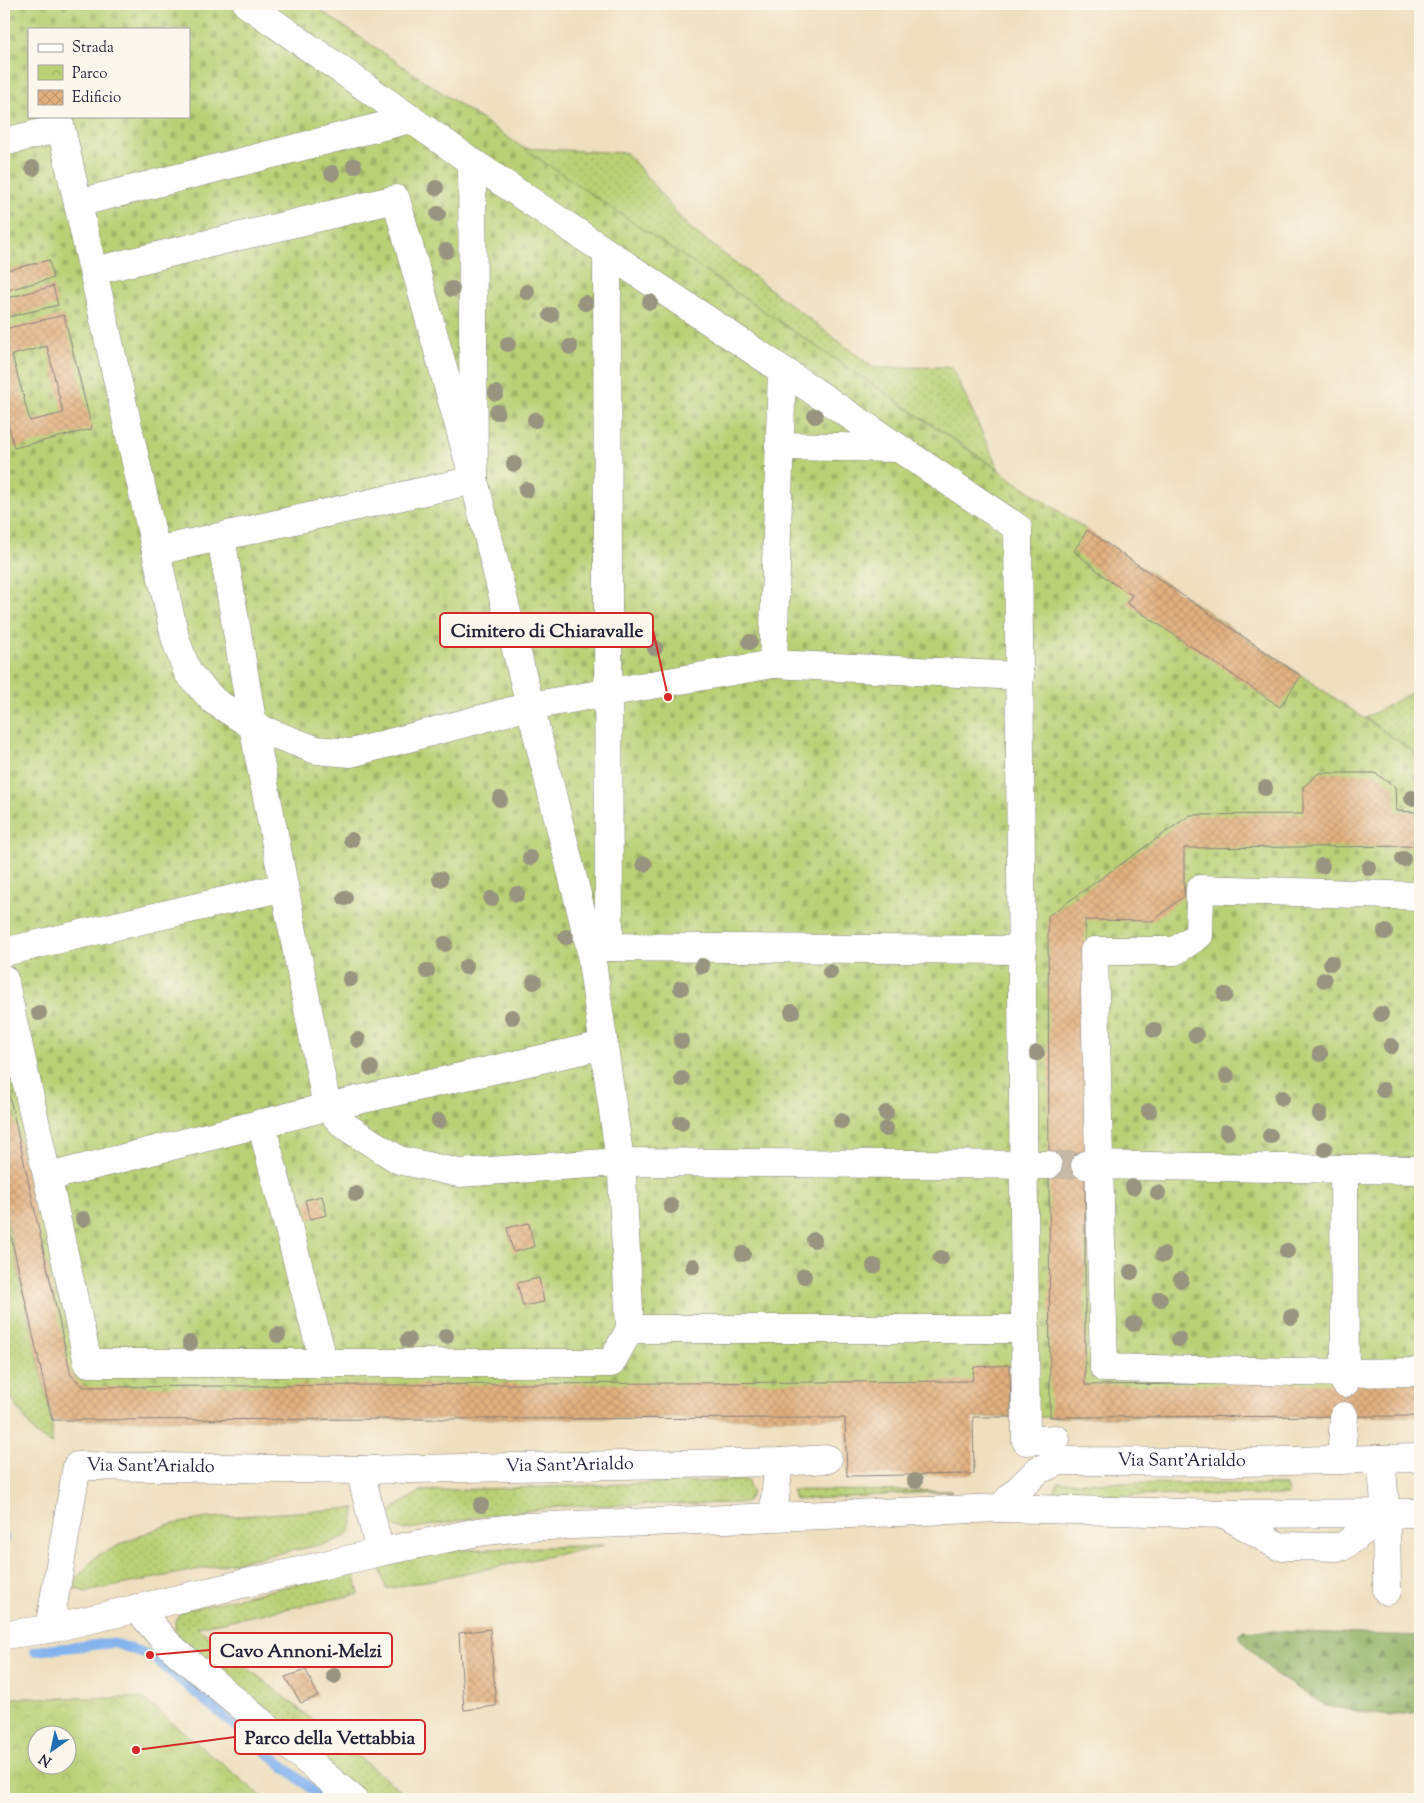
<svg xmlns="http://www.w3.org/2000/svg" width="1424" height="1803" font-family="'Sorts Mill Goudy',serif">
  <defs>
    <pattern id="grass-dots" width="8" height="8" patternUnits="userSpaceOnUse" patternTransform="scale(1.25)"><rect width="8" height="8" fill="#b9d075"/><path d="M2 2h.1M6 6h.1" fill="none" stroke="#9fb266" stroke-width="1.8" stroke-linecap="round"/></pattern>
    <pattern id="forest-firs" width="22" height="20" patternUnits="userSpaceOnUse" patternTransform="scale(1.25)"><rect width="22" height="20" fill="#92b266"/><path d="M5 1l3.5 6h-7zM16 11l3.5 6h-7z" fill="#779055"/></pattern>
    <pattern id="cemetery-stones" width="16" height="16" patternUnits="userSpaceOnUse" patternTransform="scale(1.25)"><rect width="16" height="16" fill="#b9d075"/><path d="M2 7V4a2 2 0 0 1 4 0v3zM10 15v-3a2 2 0 0 1 4 0v3z" fill="#9fb266"/></pattern>
    <pattern id="park-crowns" width="20" height="18" patternUnits="userSpaceOnUse" patternTransform="scale(1.25)"><rect width="20" height="18" fill="#b9d075"/><path d="M2 6a3 3 0 1 1 6 0M12 15a3 3 0 1 1 6 0" fill="none" stroke="#9fb266"/></pattern>
    <pattern id="building-cross-hatch" width="8" height="8" patternUnits="userSpaceOnUse" patternTransform="scale(1.25)"><rect width="8" height="8" fill="#e2b17f"/><path d="M0 0l8 8M0 8l8-8" fill="none" stroke="#c2986f"/></pattern>
  </defs>
  <rect width="100%" height="100%" fill="#fbf7ec"/>
  <filter id="ink" filterUnits="userSpaceOnUse"><feTurbulence type="fractalNoise" baseFrequency=".02" numOctaves="2"/><feDisplacementMap in="SourceGraphic" scale="10" xChannelSelector="R" yChannelSelector="G"/><feConvolveMatrix kernelMatrix="1 2 1 2 8 2 1 2 1" color-interpolation-filters="sRGB"/></filter>
  <filter id="wash" filterUnits="userSpaceOnUse"><feTurbulence type="fractalNoise" baseFrequency=".0096" numOctaves="4" result="noise"/><feDisplacementMap in="SourceGraphic" scale="20" xChannelSelector="R" yChannelSelector="G"/><feGaussianBlur stdDeviation="1.12" result="paint"/><feColorMatrix in="noise" values="0 0 0 0 0 0 0 0 0 0 0 0 0 0 0 0 0 1.4 0 .05"/><feComposite in="paint" operator="in"/></filter>
  <g filter="url(#wash)">
    <rect width="100%" height="100%" fill="#efdfbf"/>
    <!-- grass -->
    <path fill="url(#grass-dots)" stroke="#6e7958" d="M522,148l105,5 60,73 187,142 78,-1 47,103z
      M1420,688v68l-55,-38z
      M4,1205l48,215v24l-16,-9 -27,-40 -5,-23z
      M747,1480l5,12 -6,11 -180,3 -80,10 -82,14 -12,-4 -3,-5 5,-13 27,-17z
      M1058,1482l228,3 2,10 -237,1z
      M791,1490l161,1 -157,9z
      M355,1508c-3,27 -4,28 -30,36l-239,48 -13,-4 4,-10 20,-22 41,-20 30,-11 40,-7z
      M605,1545l-219,44 -7,-26 78,-13z
      M354,1571l5,23 -162,33 214,172h-44l-173,-143 -19,-25v-10l6,-10z"/>
    <!-- forest -->
    <path fill="url(#forest-firs)" stroke="#5a6a50" d="M1243,1630l177,6v76l-32,4 -62,-10 -51,-32 -37,-38z"/>
    <!-- cemetery -->
    <path fill="url(#cemetery-stones)" stroke="#6e7958" fill-rule="evenodd" d="M4,4h307l1109,752v660l-1368,4 -48,-215zM29,29h160v87h-160z"/>
    <!-- park -->
    <path fill="url(#park-crowns)" stroke="#6e7958" fill-rule="evenodd" d="M4,1698h138l123,101h-261zM38,1736h30v30h-30z"/>
    <g fill="none" stroke-linecap="round" stroke-linejoin="round">
      <!-- stream -->
      <path stroke="#83b3ee" stroke-width="10" d="M4,1538v1
        M35,1651l79,-8 36,12 173,144"/>
    </g>
    <g id="blocks">
      <!-- building -->
      <path fill="url(#building-cross-hatch)" fill-rule="evenodd" d="M49,260l4,18 -49,13v-20z
        M53,286l5,19 -54,13v-19z
        M64,315l28,114 -78,19 -10,-41v-78zM47,346l16,67 -33,8 -18,-66z
        M1087,530l214,146 -21,31 -153,-104 5,-8 -21,-13 -37,-31z
        M1319,773h56l20,14 1,24 21,1v12h3v22l-236,2v48l-31,25 -68,-1v465l335,-3v34l-370,1 -2,-501 142,-101 113,-1v-27z
        M4,1071l67,304 13,12 888,-6 2,-14 36,-2 1,52h-38l1,57 -127,2 -2,-58 -793,2 -48,-215z
        M322,1196l5,19 -17,4 -5,-19z
        M529,1223l5,24 -21,5 -6,-24z
        M539,1278l5,24 -21,4 -6,-23z
        M490,1629l6,77 -32,4 -5,-77z
        M306,1670l12,26 -17,7 -16,-26z"/>
    </g>
  </g>
  <g filter="url(#ink)">
    <use href="#blocks" fill-opacity="0" stroke="#88807d" stroke-width="1"/>
    <g fill="none" stroke-linecap="round" stroke-linejoin="round">
      <!-- minor-tunnel -->
      <path stroke="#c6b9a5" stroke-width="28" stroke-dasharray="28 14" stroke-linecap="butt" d="M1048,1165h37"/>
      <!-- minor casing -->
      <g stroke="#88807d" stroke-width="29">
        <g id="minor">
          <path d="M247,4l225,158 546,366 8,913 30,-2"/>
          <path d="M4,142l57,-14 115,513 12,32 26,28 39,25 63,24 35,3 179,-47 243,-42 247,12"/>
          <path d="M472,162l2,318 116,467 433,3"/>
          <path d="M78,203l333,-84"/>
          <path d="M607,253l2,694"/>
          <path d="M94,271l302,-72 78,281 -318,71"/>
          <path d="M779,446l119,2"/>
          <path d="M221,537l32,189 74,381 18,19 54,34 60,13 161,-11 428,3"/>
          <path d="M773,664l9,-294"/>
          <path d="M1420,896l-220,-7 -1,46 -24,16h-81l10,417 241,5 75,-1"/>
          <path d="M590,947l32,228 8,154"/>
          <path d="M4,952l280,-65"/>
          <path d="M4,979l84,384h523l19,-34h395"/>
          <path d="M261,1123l63,240"/>
          <path d="M1085,1165l335,5"/>
          <path d="M1344,1169l1,214"/>
          <path d="M48,1177l279,-70 277,-62"/>
          <path d="M1381,1459l5,55 1,77"/>
          <path d="M1341,1460l3,-44"/>
          <path d="M360,1470l20,82"/>
          <path id="s1" d="M1000,1508l38,-38 23,-9 179,1 180,-4"/>
          <path d="M1225,1514l53,32 64,1 44,-33"/>
          <path d="M773,1516l6,-54"/>
          <path d="M137,1608l28,33 13,12 175,146"/>
          <path id="s2" d="M49,1629l28,-163 283,4 419,-8 49,-3"/>
          <path d="M4,1635l45,-6 331,-77 98,-20 45,-5 477,-19 225,6 195,-1"/>
        </g>
      </g>
      <!-- minor -->
      <use href="#minor" stroke="#fff" stroke-width="28"/>
    </g>
    <!-- trees -->
    <g fill="#979480">
      <circle cx="354" cy="166" r="8"/>
      <circle cx="33" cy="168" r="8"/>
      <circle cx="332" cy="173" r="8"/>
      <circle cx="436" cy="188" r="8"/>
      <circle cx="438" cy="214" r="8"/>
      <circle cx="446" cy="251" r="8"/>
      <circle cx="452" cy="289" r="8"/>
      <circle cx="527" cy="292" r="8"/>
      <circle cx="650" cy="302" r="8"/>
      <circle cx="585" cy="303" r="8"/>
      <circle cx="551" cy="315" r="8"/>
      <circle cx="508" cy="344" r="8"/>
      <circle cx="570" cy="347" r="8"/>
      <circle cx="496" cy="393" r="8"/>
      <circle cx="497" cy="412" r="8"/>
      <circle cx="815" cy="416" r="8"/>
      <circle cx="535" cy="420" r="8"/>
      <circle cx="514" cy="464" r="8"/>
      <circle cx="526" cy="490" r="8"/>
      <circle cx="750" cy="642" r="8"/>
      <circle cx="655" cy="648" r="8"/>
      <circle cx="1265" cy="788" r="8"/>
      <circle cx="1412" cy="798" r="8"/>
      <circle cx="500" cy="799" r="8"/>
      <circle cx="351" cy="840" r="8"/>
      <circle cx="530" cy="858" r="8"/>
      <circle cx="1403" cy="859" r="8"/>
      <circle cx="644" cy="864" r="8"/>
      <circle cx="1322" cy="866" r="8"/>
      <circle cx="1369" cy="868" r="8"/>
      <circle cx="440" cy="879" r="8"/>
      <circle cx="517" cy="894" r="8"/>
      <circle cx="345" cy="898" r="8"/>
      <circle cx="491" cy="899" r="8"/>
      <circle cx="1385" cy="932" r="8"/>
      <circle cx="566" cy="937" r="8"/>
      <circle cx="445" cy="944" r="8"/>
      <circle cx="1331" cy="963" r="8"/>
      <circle cx="702" cy="966" r="8"/>
      <circle cx="466" cy="967" r="8"/>
      <circle cx="427" cy="971" r="8"/>
      <circle cx="830" cy="972" r="8"/>
      <circle cx="350" cy="979" r="8"/>
      <circle cx="1324" cy="980" r="8"/>
      <circle cx="534" cy="982" r="8"/>
      <circle cx="681" cy="988" r="8"/>
      <circle cx="1225" cy="995" r="8"/>
      <circle cx="792" cy="1012" r="8"/>
      <circle cx="39" cy="1013" r="8"/>
      <circle cx="1381" cy="1014" r="8"/>
      <circle cx="512" cy="1017" r="8"/>
      <circle cx="1154" cy="1030" r="8"/>
      <circle cx="1196" cy="1035" r="8"/>
      <circle cx="358" cy="1040" r="8"/>
      <circle cx="681" cy="1041" r="8"/>
      <circle cx="1391" cy="1046" r="8"/>
      <circle cx="1037" cy="1053" r="8"/>
      <circle cx="1320" cy="1054" r="8"/>
      <circle cx="371" cy="1068" r="8"/>
      <circle cx="1227" cy="1076" r="8"/>
      <circle cx="682" cy="1079" r="8"/>
      <circle cx="1383" cy="1090" r="8"/>
      <circle cx="1282" cy="1098" r="8"/>
      <circle cx="1149" cy="1111" r="8"/>
      <circle cx="886" cy="1113" r="8"/>
      <circle cx="1320" cy="1114" r="8"/>
      <circle cx="439" cy="1121" r="8"/>
      <circle cx="841" cy="1121" r="8"/>
      <circle cx="681" cy="1123" r="8"/>
      <circle cx="886" cy="1129" r="8"/>
      <circle cx="1227" cy="1132" r="8"/>
      <circle cx="1270" cy="1136" r="8"/>
      <circle cx="1325" cy="1149" r="8"/>
      <circle cx="1133" cy="1187" r="8"/>
      <circle cx="1158" cy="1193" r="8"/>
      <circle cx="356" cy="1194" r="8"/>
      <circle cx="671" cy="1206" r="8"/>
      <circle cx="83" cy="1219" r="8"/>
      <circle cx="814" cy="1240" r="8"/>
      <circle cx="1287" cy="1251" r="8"/>
      <circle cx="743" cy="1254" r="8"/>
      <circle cx="1163" cy="1255" r="8"/>
      <circle cx="941" cy="1258" r="8"/>
      <circle cx="693" cy="1266" r="8"/>
      <circle cx="874" cy="1266" r="8"/>
      <circle cx="1131" cy="1272" r="8"/>
      <circle cx="804" cy="1276" r="8"/>
      <circle cx="1181" cy="1280" r="8"/>
      <circle cx="1160" cy="1299" r="8"/>
      <circle cx="1291" cy="1317" r="8"/>
      <circle cx="1134" cy="1324" r="8"/>
      <circle cx="278" cy="1335" r="8"/>
      <circle cx="446" cy="1336" r="8"/>
      <circle cx="1179" cy="1339" r="8"/>
      <circle cx="408" cy="1340" r="8"/>
      <circle cx="190" cy="1343" r="8"/>
      <circle cx="915" cy="1481" r="8"/>
      <circle cx="481" cy="1505" r="8"/>
      <circle cx="334" cy="1676" r="8"/>
    </g>
  </g>
  <g text-anchor="middle" dominant-baseline="central" stroke-width="4.5" stroke-linejoin="round" paint-order="stroke">
    <!-- street labels -->
    <g font-size="18" fill="#22223b" stroke="#fbf7ec">
      <text stroke="none"><textPath href="#s1" startOffset="199">Via Sant'Arialdo</textPath></text>
      <text stroke="none"><textPath href="#s2" startOffset="658">Via Sant'Arialdo</textPath></text>
      <text stroke="none"><textPath href="#s2" startOffset="239">Via Sant'Arialdo</textPath></text>
    </g>
  </g>
  <!-- callouts -->
  <path fill="none" stroke="#d62828" stroke-width="2" d="M668 697L653 630M150 1655L210 1650M136 1750L235 1737"/>
  <g fill="#d62828" stroke="#fbf7ec" stroke-width="2">
    <circle cx="668" cy="697" r="5"/>
    <circle cx="150" cy="1655" r="5"/>
    <circle cx="136" cy="1750" r="5"/>
  </g>
  <g fill="#fbf7ec" stroke="#d62828" stroke-width="2">
    <rect x="440" y="613" width="213" height="34" rx="5"/>
    <rect x="210" y="1633" width="182" height="34" rx="5"/>
    <rect x="235" y="1720" width="190" height="34" rx="5"/>
  </g>
  <g font-size="19" text-anchor="middle" font-weight="bold" fill="#22223b">
    <text x="547" y="637">Cimitero di Chiaravalle</text>
    <text x="301" y="1657">Cavo Annoni-Melzi</text>
    <text x="330" y="1744">Parco della Vettabbia</text>
  </g>
  <!-- margin -->
  <rect width="1424" height="1803" fill="none" stroke="#fbf7ec" stroke-width="20"/>
  <!-- legend -->
  <rect x="28" y="28" width="162" height="90" fill="#fbf7ec" stroke="#a4a2a5"/>
  <rect x="38" y="44" width="25" height="8" fill="#ffffff" stroke="#a4a2a5"/>
  <text x="72" y="52" font-size="15" fill="#22223b">Strada</text>
  <rect x="38" y="65" width="25" height="15" fill="url(#park-crowns)" stroke="#a4a2a5"/>
  <text x="72" y="78" font-size="15" fill="#22223b">Parco</text>
  <rect x="38" y="90" width="25" height="15" fill="url(#building-cross-hatch)" stroke="#a4a2a5"/>
  <text x="72" y="102" font-size="15" fill="#22223b">Edificio</text>
  <!-- north arrow -->
  <g transform="translate(52 1750) rotate(213)"><circle r="24" fill="#fbf7ec" stroke="#a4a2a5"/>
  <path d="M0-4L9 19L0 12L-9 19Z" fill="#1f6fb2"/>
  <text y="-8" font-size="14" font-weight="bold" text-anchor="middle" fill="#22223b">N</text>
  </g>
</svg>
